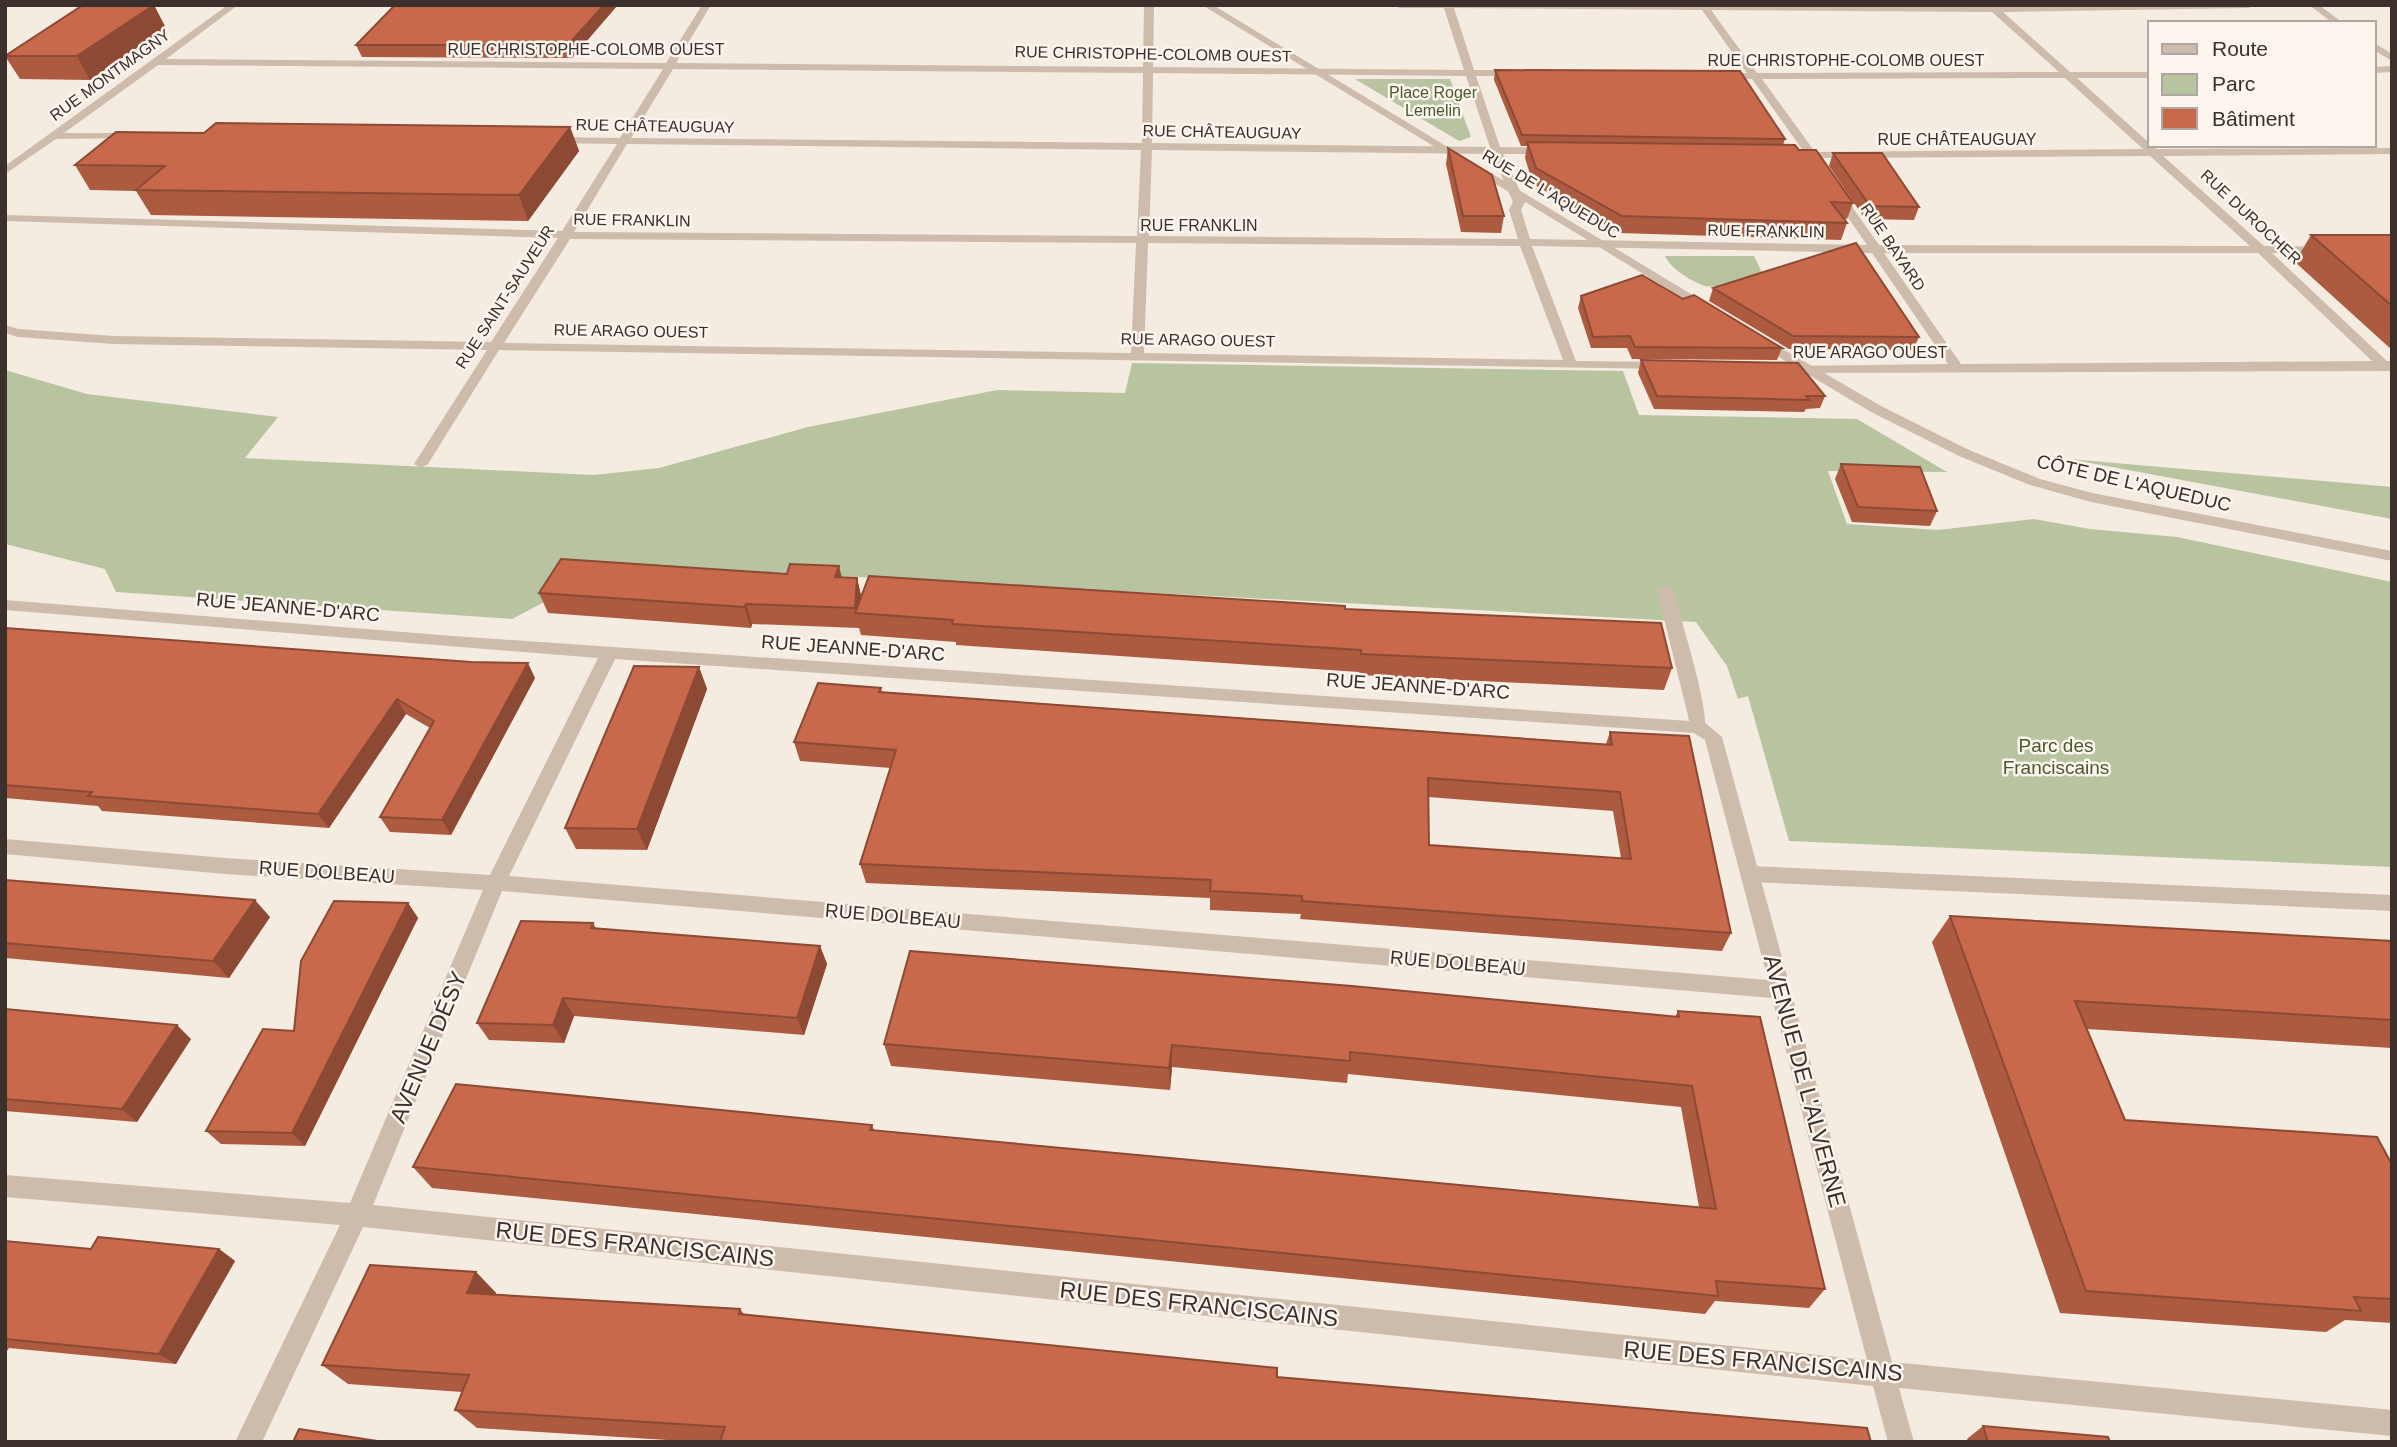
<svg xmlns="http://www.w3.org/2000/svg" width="2397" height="1447" font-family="Arial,sans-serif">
  <rect width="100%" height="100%" fill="#f4ebe1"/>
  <!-- green -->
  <path fill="#b8c4a0" d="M1355,79h95l21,58 -12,4z
    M1665,256h89l13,27c-12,-1 -57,5 -62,3 -13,-4 -35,-18 -40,-30z
    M1132,363l491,8 16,44 218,4 90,53 -119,-1 19,53 91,6 96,-11 56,10 87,8 215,45v285l-603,-26 -41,-145 -10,3 -11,-33 -31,-44 -1080,-58 -104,55 -396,-27 -11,-23 -100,-25v-174l82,24 191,23 -33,41 349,17 65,-7 149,-41 189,-37 128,3z
    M2069,459l323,28v32z"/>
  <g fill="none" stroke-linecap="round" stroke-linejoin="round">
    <!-- service -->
    <path fill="#cdbbac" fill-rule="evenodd" d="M1665,585l8,5c6,23 39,126 31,142h-12l-35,-142z
      M1751,866l641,29v16l-641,-29 -7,-3 -3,-5 3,-5z"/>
    <!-- minor -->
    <path fill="#cdbbac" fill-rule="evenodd" d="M228,5h10l-72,54 500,4 36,-58h9l-35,58 467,4 1,-62h10l-1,62 311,3 -20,-62h-45l-4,-3h858l-4,3 -246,4 67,60h80v6h-73l79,71 236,-1v6l-229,2 101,90 65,1v6l-4,1 -53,-1 115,108h5v10l-596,2 -5,-1v-6l157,-2 -76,-111 -340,-7 44,115 87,1 7,4 -2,3 -1169,-19 -71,114 -7,4 -7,-4 73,-114 -374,-6 -95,-7 -13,-4v-8l14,4 94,7 378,6 67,-104 -553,-17v-6l557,16 55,-87 -64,-1 -5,-3 5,-3 67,1 43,-69 -505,-4 -94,68h69l4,1v4l-81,1 -51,35v-8zM1454,8l248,2 45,63h-26l-5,3 5,3h31l52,73 -10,1v4l14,1 8,6 5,-3 -2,-3 331,-2 100,90 -371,-1 -38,-54 -4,-1 -6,3 36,52 -337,-6 -9,-29 4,-8 -22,-48h47l5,-3 -5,-3 -50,-1 -24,-71h42l5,-3 -5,-3h-44zM1711,10l281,2 67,60 -302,1zM673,69l470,4 -1,70 -511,-5zM1153,73l313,3 24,71 -338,-4zM2065,78l78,71 -328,3 -53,-73zM627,144l514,6 -4,86 -563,-4zM1152,150l340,4 21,48 -4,8 9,29 -369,-3zM570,239l566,4 -5,110 -627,-10zM1148,243l372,3 43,114 -419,-7zM1884,253h374l114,108 -411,3z
      M2309,5h10l24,18h-10z
      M2374,43l18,11v7l-18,-11z
      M2392,66v6l-18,1v-6z
      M5,600l448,36 1251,86 18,15 170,625 500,48v26l-493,-48 15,54h-26l-15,-56 -1510,-159 -101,215h-27l105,-217 -335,-28v-22l345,28 133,-313 -258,-16 -220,-20v-15l220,19 265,17 108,-217 -593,-48zM615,659l1079,74 11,7 63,240 -1259,-104zM502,891l1270,107 95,362 -1494,-155z"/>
    <!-- tertiary -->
    <path fill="#cdbbac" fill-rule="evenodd" d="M1202,5h11l501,303 -2,3h-8z
      M1762,337l119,69 88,44 71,29 52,14 300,58v10l-301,-59 -61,-17 -71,-29 -88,-44 -114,-68v-6z"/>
  </g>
  <!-- wall -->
  <path fill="#ac5a40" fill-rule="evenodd" d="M616,7l-44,51 -210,-1 -6,-12z
    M166,28l-76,52 -70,-1 -15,-23z
    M1495,70l290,69 -2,6 16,5 54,53 -6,16h-4l4,4 -6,17 -222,-7 -86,-49 -8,-26 2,-12h-6l-27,-66z
    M570,127l9,24 -51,70 -377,-6 -15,-24 -46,-1 -15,-25 129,-32z
    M1448,148l56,68 -3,17 -40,-1 -15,-68z
    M1833,153l86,54 -5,13 -49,-1 -36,-53z
    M2311,235h81v115l-97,-88z
    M1713,288l206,49 -6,13 -124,-1 -80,-48z
    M1581,296l102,3 99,49 -5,12 -145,-1 -5,-11h-36l-13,-40z
    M1641,360l184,36 -5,12 -14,1 -2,3 -150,-3 -16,-36z
    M1841,464l96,47 -7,15 -78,-4 -17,-43z
    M842,577l15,1 4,19 484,12 327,59 -8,22 -305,-15v-3l-403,-27v-3l-95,-7 -2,-7 -107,-4 -1,4 -203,-15 -9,-20z
    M5,628l530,50 -84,157 -61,-3 -10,-15 50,-89 -24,-14 -77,114 -227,-17 -4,-5 -93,-8z
    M699,667l8,22 -60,161 -71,-1 -11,-21z
    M881,688l1,4 724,52 4,-12 121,201 -9,18 -422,-32 1,-5 -91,-4v-12l-344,-15 -6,-19 31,-96 -91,-7 -6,-19zM1428,797l185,14 8,47 -192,-13z
    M5,880l265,37 -41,61 -224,-20z
    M408,903l10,15 -113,228 -84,-2 -15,-13z
    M1950,916l442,25v107l-305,-19 38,91 267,41v162l-47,-3 -19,12 -266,-19 -128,-371z
    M593,923l3,5 224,18 7,18 -23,71 -230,-19 -10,27 -75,-3 -12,-17z
    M5,1009l186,30 -54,83 -132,-11z
    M1678,1011l147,278 -16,19 -94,-7 -10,13 -1273,-126 -19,-21 459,-42 2,5 825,77 -18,-100 -333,-33 -1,9 -175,-16 -2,23 -279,-24 -7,-22 791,-27z
    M5,1241l86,8h128l16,12 -59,103 -167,-16 -4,6z
    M476,1272l20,21 -1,2 245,14 4,5 533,63 594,65h-1172l-222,-14 -22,-18 7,-18 -114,-8 -26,-19z
    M1983,1426l127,16h-142l-1,-3z"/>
  <!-- shaded-wall -->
  <path fill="#8c4a34" d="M154,5l12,23 -76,52 -13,-24z
    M604,5h12v2l-44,51 -4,-13z
    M570,127l9,24 -51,70 -9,-26z
    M839,566l5,20 -9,-9z
    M857,578l5,21 -5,15 -2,-6z
    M746,604l6,20 -1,4 -7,-21z
    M528,663l7,15 -84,157 -9,-15z
    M699,667l8,22 -60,161 -10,-21z
    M397,699l9,15 -77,114 -11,-14z
    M255,900l15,17 -41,61 -16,-17z
    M408,903l10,15 -113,228 -13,-13z
    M820,946l7,18 -23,71 -7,-17z
    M563,998l11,18 -10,27 -11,-18z
    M177,1025l14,14 -54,83 -15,-13z
    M1172,1045v22l-2,23 -1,-22z
    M219,1249l16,12 -59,103 -17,-10z
    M476,1272l20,21 -9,20 -20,-20z"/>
  <!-- building -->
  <path fill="#c8694b" stroke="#8c4a34" stroke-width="2" fill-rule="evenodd" d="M83,5h71l-77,51h-72z
    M395,5h209l-36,40h-212z
    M1495,70l245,1 45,68 -263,-4z
    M216,123l354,4 -51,68 -383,-5 29,-24 -90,-1 41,-33 88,1z
    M1527,142l268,3 4,5h17l37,53 -22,-1 16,21 -225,-7 -86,-48z
    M1448,148l44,27 12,41h-41z
    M1833,153h49l37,54 -49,-1z
    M2311,235h81v71z
    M1856,243l63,94 -126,-1 -80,-48z
    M1642,275l41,24 11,-4 88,53 -147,-1 -5,-11 -37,1 -12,-41z
    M1641,360l157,3 27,33h-19l3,4 -152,-4z
    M1841,464l79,3 17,44 -79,-4z
    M561,559l226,15 3,-10 49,2 -4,11 22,1 -2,30 -109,-4 -2,3 -205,-14z
    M869,576l476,30v3l316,14 11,45 -311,-14v-4l-409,-26 1,-4 -98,-7z
    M5,628l466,34 57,1 -86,157 -62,-3 54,-96 -37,-22 -79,115 -230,-18 4,-4 -87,-7z
    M634,666l65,1 -62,162 -72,-1z
    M818,683l63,5 -2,4 733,53 -2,-13 79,4 42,197 -429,-32v-5l-92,-5 1,-11 -351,-16 36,-114 -102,-8zM1428,778l192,14 11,67 -202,-14z
    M5,880l250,20 -42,61 -208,-18z
    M334,901l74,2 -116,230 -86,-2 57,-102 31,2 7,-70z
    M1950,916l442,25v79l-317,-19 50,119 252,17 13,24h2v138l-38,-2 7,14 -275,-20z
    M521,921l72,2 -2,5 229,18 -23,72 -234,-20 -10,27 -76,-2z
    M910,951l442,35 327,31 -1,-6 82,6 65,272 -109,-8 2,15 -1305,-129 43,-83 416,41 -2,5 846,79 -24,-123 -342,-34v9l-178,-16 -3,23 -285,-24z
    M5,1009l172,16 -55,84 -117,-10z
    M98,1237l121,12 -60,105 -154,-15v-98l86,8z
    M370,1265l106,7 -9,21 273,16 -1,5 538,54v9l590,51 4,14 -1151,-1 5,-14 -270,-17 14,-35 -147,-10z
    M1983,1426l125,11 2,5h-122z
    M299,1429l85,13h-91z"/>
  <g text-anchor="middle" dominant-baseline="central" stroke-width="5" stroke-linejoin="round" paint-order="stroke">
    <!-- far-street labels -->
    <g font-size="16" fill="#3b302b" stroke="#fbf5ee">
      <text x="586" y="49">RUE CHRISTOPHE-COLOMB OUEST</text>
      <text transform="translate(1153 54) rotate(1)">RUE CHRISTOPHE-COLOMB OUEST</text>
      <text x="1846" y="60">RUE CHRISTOPHE-COLOMB OUEST</text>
      <text transform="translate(110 75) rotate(-36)">RUE MONTMAGNY</text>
      <text transform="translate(655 126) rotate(1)">RUE CHÂTEAUGUAY</text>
      <text transform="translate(1222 132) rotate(1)">RUE CHÂTEAUGUAY</text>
      <text x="1957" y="139">RUE CHÂTEAUGUAY</text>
      <text transform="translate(1551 194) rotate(31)">RUE DE L'AQUEDUC</text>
      <text transform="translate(2251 217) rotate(43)">RUE DUROCHER</text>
      <text transform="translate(632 220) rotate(1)">RUE FRANKLIN</text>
      <text x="1199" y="225">RUE FRANKLIN</text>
      <text transform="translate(1766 231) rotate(1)">RUE FRANKLIN</text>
      <text transform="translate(1893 247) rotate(56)">RUE BAYARD</text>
      <text transform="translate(505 297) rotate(-57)">RUE SAINT-SAUVEUR</text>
      <text transform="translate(631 331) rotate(1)">RUE ARAGO OUEST</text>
      <text transform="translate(1198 340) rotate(1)">RUE ARAGO OUEST</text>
      <text x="1870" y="352">RUE ARAGO OUEST</text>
    </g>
    <!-- far-park labels -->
    <g font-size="16" fill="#4a5a2e" stroke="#fbf5ee">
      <text x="1433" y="92">Place Roger<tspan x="1433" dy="18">Lemelin</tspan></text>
    </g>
    <!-- street labels -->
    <g font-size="19" fill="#3b302b" stroke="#fbf5ee">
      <text transform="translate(2134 483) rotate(13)">CÔTE DE L'AQUEDUC</text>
      <text transform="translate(288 607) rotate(5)">RUE JEANNE-D'ARC</text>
      <text transform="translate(853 648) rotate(4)">RUE JEANNE-D'ARC</text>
      <text transform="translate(1418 686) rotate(4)">RUE JEANNE-D'ARC</text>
      <text transform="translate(327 872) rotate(4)">RUE DOLBEAU</text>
      <text transform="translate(893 916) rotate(5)">RUE DOLBEAU</text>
      <text transform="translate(1458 963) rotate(5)">RUE DOLBEAU</text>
    </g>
    <!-- park labels -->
    <g font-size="19" fill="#4a5a2e" stroke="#fbf5ee">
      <text x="2056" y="745">Parc des<tspan x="2056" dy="22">Franciscains</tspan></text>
    </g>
    <!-- near-street labels -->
    <g font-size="23" fill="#3b302b" stroke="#fbf5ee">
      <text transform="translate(428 1047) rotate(-67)">AVENUE DÉSY</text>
      <text transform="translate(1805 1081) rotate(75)">AVENUE DE L'ALVERNE</text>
      <text transform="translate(635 1244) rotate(6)">RUE DES FRANCISCAINS</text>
      <text transform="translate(1199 1304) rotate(6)">RUE DES FRANCISCAINS</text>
      <text transform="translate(1763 1361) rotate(5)">RUE DES FRANCISCAINS</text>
    </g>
  </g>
  <!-- border -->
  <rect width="2397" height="1447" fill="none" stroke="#3b302b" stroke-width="14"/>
  <!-- legend -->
  <rect x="2148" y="21" width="228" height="126" fill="#fbf5ee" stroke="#aea6a0" stroke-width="2"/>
  <rect x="2162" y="44" width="35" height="10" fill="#cdbbac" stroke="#aea6a0" stroke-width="2"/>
  <text x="2212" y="56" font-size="21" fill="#3b302b">Route</text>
  <rect x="2162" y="74" width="35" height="21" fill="#b8c4a0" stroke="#aea6a0" stroke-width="2"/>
  <text x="2212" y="91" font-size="21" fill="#3b302b">Parc</text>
  <rect x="2162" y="108" width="35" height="21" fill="#c8694b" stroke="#aea6a0" stroke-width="2"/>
  <text x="2212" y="126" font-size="21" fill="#3b302b">Bâtiment</text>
</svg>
